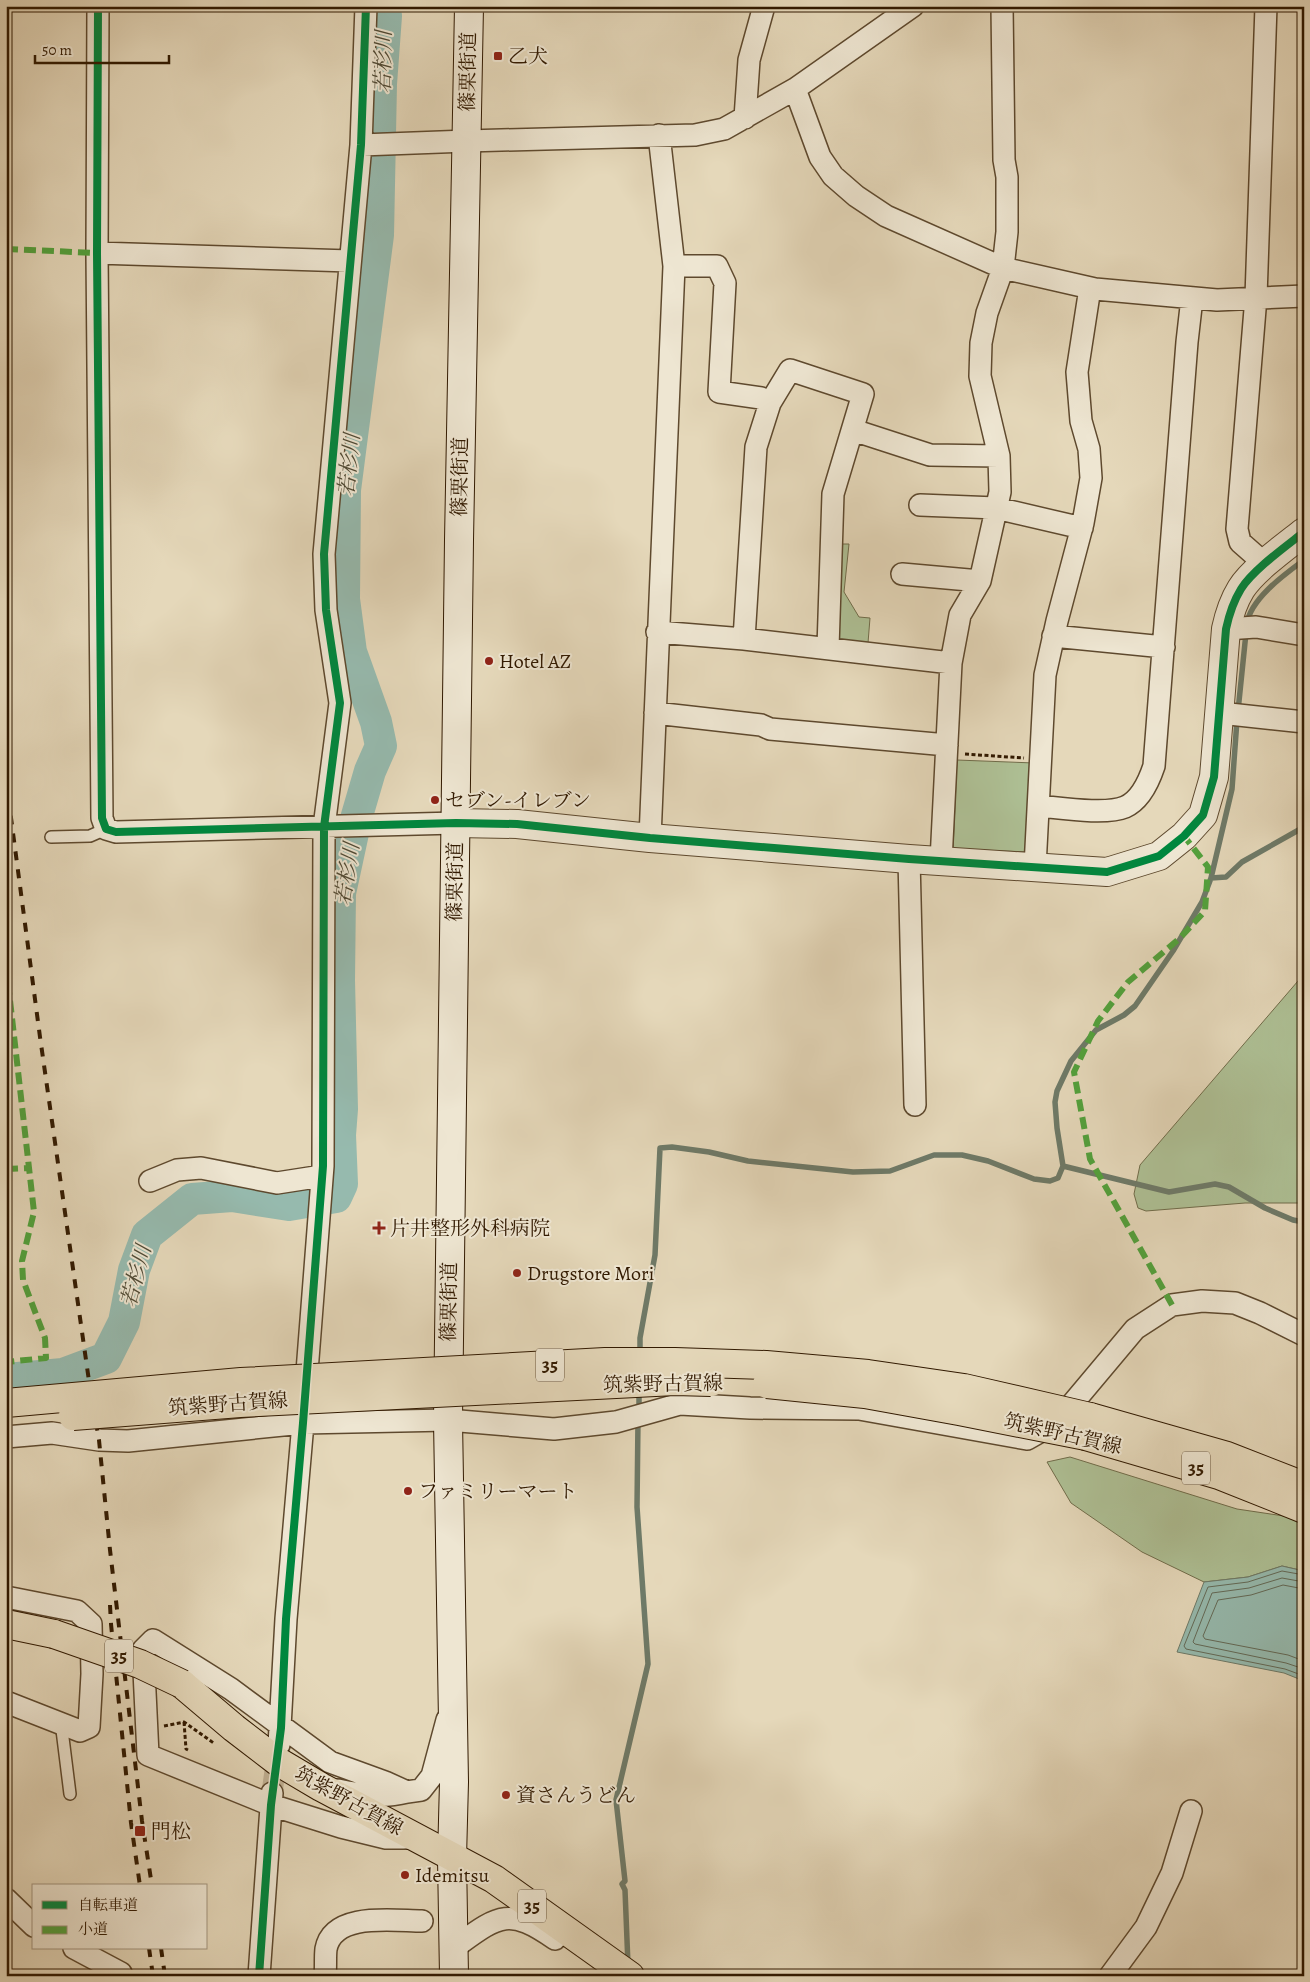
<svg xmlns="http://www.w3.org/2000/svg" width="1310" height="1982" font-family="Alegreya,'Noto Serif JP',serif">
  <rect width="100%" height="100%" fill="#e5d8ba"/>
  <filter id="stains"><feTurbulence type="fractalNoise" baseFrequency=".004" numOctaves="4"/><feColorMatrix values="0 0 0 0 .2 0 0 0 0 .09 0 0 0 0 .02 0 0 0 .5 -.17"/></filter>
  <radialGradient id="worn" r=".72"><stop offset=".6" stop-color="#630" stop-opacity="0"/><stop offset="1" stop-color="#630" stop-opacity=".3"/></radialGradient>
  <!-- green -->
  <path fill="#aec095" stroke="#706c4a" d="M836,544h13l-5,48 15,25 11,1 -2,25 -34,-4z
    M957,760l77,3 -4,89 -77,-3z
    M1304,974v229h-59l-99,8 -8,-3 -4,-14 6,-29z
    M1070,1457l167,52 67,10v52l-22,-5 -34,11 -44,5 -62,-30 -71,-49 -24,-41z"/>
  <!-- water -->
  <path fill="#96baae" stroke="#6e7a68" d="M1282,1566l22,5v110l-20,-8 -107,-21 27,-70 44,-5z"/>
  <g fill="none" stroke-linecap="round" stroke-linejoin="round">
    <!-- shore -->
    <path stroke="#646a57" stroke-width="1" d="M1304,1575l-22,-4 -34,11 -40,5 -24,59 2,3 99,20 19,7
      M1304,1582l-22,-4 -33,10 -37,5 -19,49 2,2 91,19 18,6
      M1304,1589l-21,-4 -32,10 -33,5 -15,36 2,3 83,16 16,6"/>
    <!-- stream -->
    <path stroke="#6e7a68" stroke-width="5.5" d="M1247,624c3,-25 38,-50 57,-64
      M1238,711l8,-78
      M1211,878l21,-89 5,-69
      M1063,1166l106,26 46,-8 14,3 36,21 28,12 11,2
      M640,1356v-18l15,-83 5,-107 12,-1 37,5 39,9 105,11 37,-1 44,-16h28l26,6 46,18 16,2 8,-3 5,-12 -6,-38 -2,-26 2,-11 14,-30 25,-31 28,-15 11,-9 38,-55 29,-49 9,-24 15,-1 16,-15 62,-35
      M639,1411v-21
      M628,1965l-3,-75 -3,-6 3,-3 -9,-81 32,-136 -11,-157 1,-87"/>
    <!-- river -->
    <path stroke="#96baae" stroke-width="32" d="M6,1379l57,-5 43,-16 18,-36 10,-52 13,-35 45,-36 40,-3 57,9 47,-8 6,-13 -2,-49 2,-26 -3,-129 1,-87 16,-74 14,-48 11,-25 -5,-24 -25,-70 -7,-53 1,-109 33,-255 3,-151 5,-68 -2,-10"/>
    <!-- minor-tunnel -->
    <path stroke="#c1b295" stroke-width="21" stroke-dasharray="21 11" stroke-linecap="butt" d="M272,1793l6,-45"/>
    <!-- service casing -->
    <g stroke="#5e492e" stroke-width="14">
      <path id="service" d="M51,837l39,-1 16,-7
        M61,1722l9,72"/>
    </g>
    <!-- minor casing -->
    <g stroke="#5e492e" stroke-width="24">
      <path id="minor" d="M98,6l-1,247 5,565 4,11 10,3 340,-9
        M795,89l25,68 13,19 23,20 30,20 117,52 92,21 122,11 87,-4
        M745,118l4,-58 15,-54
        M361,145l106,-4 228,-6 29,-6 71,-40 118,-83
        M97,253l253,8
        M674,266h43l8,17 -6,109 42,6 9,5
        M853,430l77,25 69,1
        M920,505l76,3 86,20
        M1265,564l-25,-22 -3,-13 19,-232 10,-291
        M902,574l78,7
        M1226,629l30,-2 48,8
        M657,632l87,7 207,24
        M1053,636l111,11
        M744,639l12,-192 14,-44 20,-33 73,24 -30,100 -5,154
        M655,713l106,12 9,4 177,16
        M1220,713l84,9
        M1039,806c22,2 67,9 86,1 16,-7 24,-26 29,-41l33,-424 5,-44
        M650,838l24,-572 -15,-131
        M909,859l6,246
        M941,861l10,-198 9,-48 20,-34 20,-89 -1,-36 -19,-80 1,-33 6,-30 16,-45 4,-36v-55l-3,-17 -2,-154
        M1035,867l10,-192 12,-54 26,-98 8,-45 -2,-29 -8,-28 -4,-49 13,-84
        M150,1181l27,-11 24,-2 76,15 45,-7
        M6,1437l46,-4 47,7 29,1 175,-18 145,-3 106,9 62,-7 64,-18 70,4 109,1 168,30 30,-17 78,-93 37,-24 30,-4 33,2 25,10 44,22
        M6,1597l71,14 14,13 1,50 -3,53 -9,4 -74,-29
        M279,1745l7,-126 17,-196 20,-257 1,-339 16,-124 -14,-93 -2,-56 37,-409 5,-139
        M338,1790c24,5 45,8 69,2
        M416,1838h-30l-45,-11 -70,-22 -123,-50 -5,-105 10,-10 78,49 99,73 55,20 22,10 14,-2 11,-14 15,-56
        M6,1899l28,27
        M455,1947c43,-31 53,-41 100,-8
        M74,1948l47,25
        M259,1976l13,-183
        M325,1976c1,-9 0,-19 1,-27 7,-38 69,-28 96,-28
        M1110,1976l36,-49 26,-54 19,-62"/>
    </g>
    <!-- tertiary casing -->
    <g stroke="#5e492e" stroke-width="30">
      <path id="tertiary" d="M456,823l61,1 133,14 259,21 198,13 52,-16 25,-20 19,-21 11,-38 12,-148c3,-14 7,-27 15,-40 12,-19 44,-42 63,-57"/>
    </g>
    <!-- secondary casing -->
    <g stroke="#311900" stroke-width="30">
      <path id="secondary" d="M454,1976l-2,-118 2,-76 -6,-362 11,-880 10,-534"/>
    </g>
    <!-- primary casing -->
    <g stroke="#311900" stroke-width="30">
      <path id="primary" d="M1090,1417l137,39 77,30
        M1086,1436l133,39 85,34
        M6,1624l48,10
        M182,1684l52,44 43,33 44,26 173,92 136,97"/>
    </g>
    <!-- path -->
    <path stroke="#311900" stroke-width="3" stroke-dasharray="4 2.5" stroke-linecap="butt" d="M965,754l59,4
      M184,1722l2,27 2,1
      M164,1726l20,-4 31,22"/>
    <!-- service -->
    <use href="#service" stroke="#eee6d2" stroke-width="11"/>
    <!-- minor -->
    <use href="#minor" stroke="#eee6d2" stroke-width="21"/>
    <!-- tertiary -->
    <use href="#tertiary" stroke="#eee6d2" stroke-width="28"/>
    <!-- secondary -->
    <use href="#secondary" stroke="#eee6d2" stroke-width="28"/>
    <!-- primary -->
    <use href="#primary" stroke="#e5d8ba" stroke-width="28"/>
    <!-- rail -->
    <path stroke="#311900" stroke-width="4" stroke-dasharray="9 9" stroke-linecap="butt" d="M6,780l34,257 49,344 10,59 11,110 32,271 10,65
      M110,1605l1,19 20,199 9,63
      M149,1948l4,28
      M161,1948l4,28"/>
    <!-- primary-bridge casing -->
    <g stroke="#311900" stroke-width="30" stroke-linecap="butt">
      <path id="primary-bridge" d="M767,1384l98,10 94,17 127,25
        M6,1403l235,-21 364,-20h70l91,3 102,9 96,14 126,29
        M73,1416l167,-13 435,-22 36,1
        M54,1634l86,30 42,20"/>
    </g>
    <!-- primary-bridge -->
    <use href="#primary-bridge" stroke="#e5d8ba" stroke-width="28"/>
    <!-- quiet -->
    <path stroke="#52a13c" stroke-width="6" stroke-dasharray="12 6" stroke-linecap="butt" d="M6,249l91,4
      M6,965l28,247 -12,49 1,19 22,58 1,20 -40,4
      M6,1169l24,-1
      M1172,1305l-82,-146 -16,-87 24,-51 30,-39 51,-43 26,-28 3,-44 -24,-31"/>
    <!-- cycleway casing -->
    <g stroke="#eee6d2" stroke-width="11">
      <path id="cycleway" d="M98,6l-1,247 5,565 4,11 10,3 340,-9 61,1 133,14 259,21 198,13 52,-16 25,-20 19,-21 11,-38 12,-148c3,-14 7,-27 15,-40 12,-19 44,-42 63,-57
        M259,1976l12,-171 10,-77 5,-109 17,-196 20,-257 1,-339 16,-124 -14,-93 -2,-56 37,-409 5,-139"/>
    </g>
    <!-- cycleway -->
    <use href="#cycleway" stroke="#00873e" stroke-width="8"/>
  </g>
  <!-- markers -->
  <g fill="#8f2418" stroke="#eee6d2" stroke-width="2">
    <rect x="493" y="51" width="10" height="10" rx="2.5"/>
    <circle cx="489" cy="661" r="5"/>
    <circle cx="435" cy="800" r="5"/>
    <path d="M376.5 1220.5h5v5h5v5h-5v5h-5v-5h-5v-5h5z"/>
    <circle cx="517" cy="1273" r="5"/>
    <circle cx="408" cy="1491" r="5"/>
    <circle cx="506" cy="1795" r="5"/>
    <rect x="134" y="1825" width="12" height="12" rx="2.5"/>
    <circle cx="405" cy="1875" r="5"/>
  </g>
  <g text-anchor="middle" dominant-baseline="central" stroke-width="4" stroke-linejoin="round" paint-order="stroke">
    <!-- shield labels -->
    <g fill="#eee6d2" stroke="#6a563f" stroke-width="1">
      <rect x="536" y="1348.5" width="28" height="33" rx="4"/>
      <rect x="1182" y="1451.5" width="28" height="33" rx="4"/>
      <rect x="105" y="1639.5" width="28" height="33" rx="4"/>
      <rect x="518" y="1889.5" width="28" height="33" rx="4"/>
    </g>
    <g font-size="19" font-weight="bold" fill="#311900">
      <text x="550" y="1365">35</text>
      <text x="1196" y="1468">35</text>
      <text x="119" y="1656">35</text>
      <text x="532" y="1906">35</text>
    </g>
    <!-- poi labels -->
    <g font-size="20" fill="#311900" stroke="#eee6d2" text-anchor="start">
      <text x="508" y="56">乙犬</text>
      <text x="499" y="661">Hotel AZ</text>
      <text x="445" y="800">セブン-イレブン</text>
      <text x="390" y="1228">片井整形外科病院</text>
      <text x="527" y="1273">Drugstore Mori</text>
      <text x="418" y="1491">ファミリーマート</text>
      <text x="516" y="1795">資さんうどん</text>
      <text x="151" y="1831">門松</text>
      <text x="415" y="1875">Idemitsu</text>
    </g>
    <!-- street labels -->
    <g font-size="20" fill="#311900" stroke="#eee6d2">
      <text transform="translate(468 72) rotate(-89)">篠栗街道</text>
      <text transform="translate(460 477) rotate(-89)">篠栗街道</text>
      <text transform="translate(455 882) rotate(-89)">篠栗街道</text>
      <text transform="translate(449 1302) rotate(-89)">篠栗街道</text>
      <text transform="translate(663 1384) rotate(-1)">筑紫野古賀線</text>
      <text transform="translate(228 1404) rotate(-4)">筑紫野古賀線</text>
      <text transform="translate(1063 1434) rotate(13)">筑紫野古賀線</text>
      <text transform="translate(349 1801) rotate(29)">筑紫野古賀線</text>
    </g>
    <!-- water labels -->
    <g font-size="21" font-style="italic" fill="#4f4934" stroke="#eee6d2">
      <text transform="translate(383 62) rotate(-89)">若杉川</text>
      <text transform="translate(349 465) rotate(-84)">若杉川</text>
      <text transform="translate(347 874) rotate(-81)">若杉川</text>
      <text transform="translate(136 1276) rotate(-75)">若杉川</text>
    </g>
  </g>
  <!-- margin -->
  <rect width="1310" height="1982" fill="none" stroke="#e5d8ba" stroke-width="25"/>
  <rect x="8" y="8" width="1295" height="1967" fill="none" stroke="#311900" stroke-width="2.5"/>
  <rect x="12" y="12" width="1285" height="1957" fill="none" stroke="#311900"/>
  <!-- legend -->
  <rect x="32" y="1884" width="175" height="65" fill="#eee6d2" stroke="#a2947e"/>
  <rect x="42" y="1901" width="25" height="8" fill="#00873e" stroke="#a2947e"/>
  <text x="78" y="1910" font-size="15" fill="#311900">自転車道</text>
  <rect x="42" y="1926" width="25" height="8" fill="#52a13c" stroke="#a2947e"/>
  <text x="78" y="1934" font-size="15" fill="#311900">小道</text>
  <!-- scale -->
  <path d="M35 55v8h134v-8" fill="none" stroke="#311900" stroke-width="2.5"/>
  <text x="42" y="55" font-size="15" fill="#311900" stroke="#eee6d2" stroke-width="4" paint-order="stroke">50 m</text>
  <rect width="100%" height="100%" filter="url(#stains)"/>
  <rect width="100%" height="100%" fill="url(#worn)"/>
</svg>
